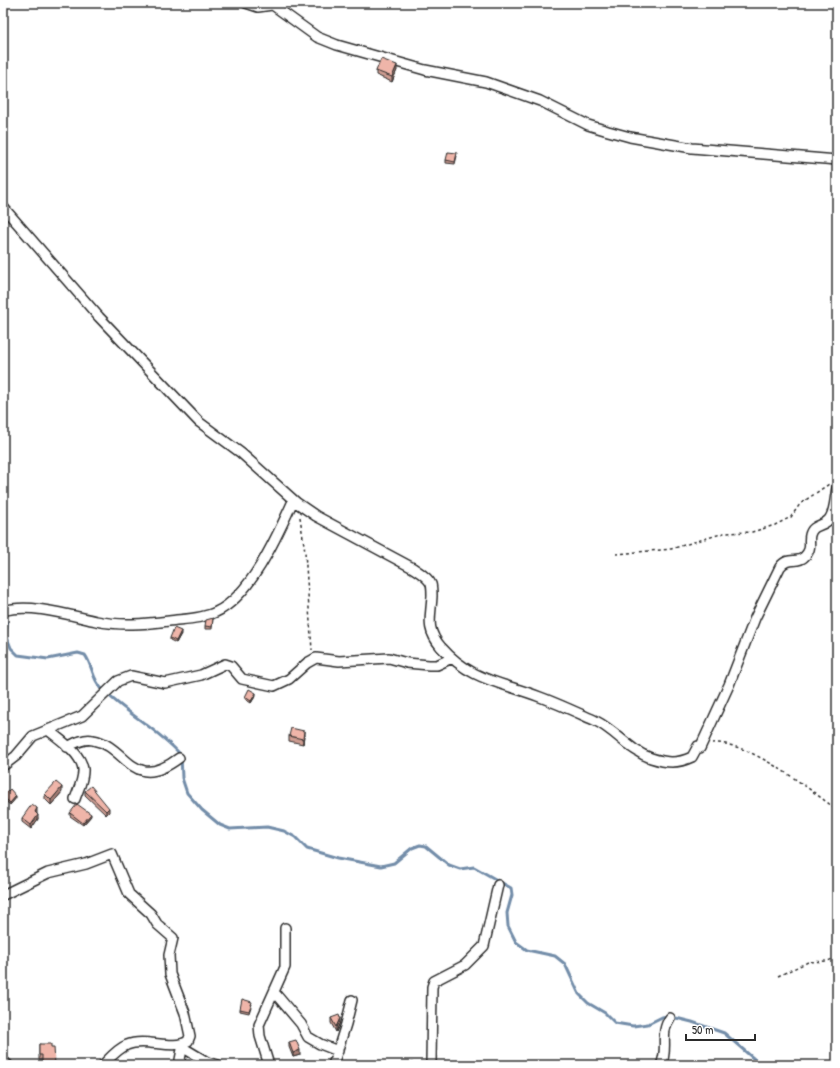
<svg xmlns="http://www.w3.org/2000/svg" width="840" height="1068" font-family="'Patrick Hand',sans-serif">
  <rect width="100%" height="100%" fill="#fff"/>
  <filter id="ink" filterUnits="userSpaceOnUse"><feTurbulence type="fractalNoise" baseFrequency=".025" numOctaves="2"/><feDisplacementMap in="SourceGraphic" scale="8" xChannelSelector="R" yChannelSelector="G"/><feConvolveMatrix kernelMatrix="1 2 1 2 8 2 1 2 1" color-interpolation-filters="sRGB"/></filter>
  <g filter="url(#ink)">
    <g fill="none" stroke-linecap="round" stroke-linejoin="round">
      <!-- stream -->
      <path stroke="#738da9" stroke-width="3" d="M3,615l4,9 -1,11 5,13 7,7 30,4 30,-6 7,2c8,11 7,25 18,35 24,24 55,39 78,65l1,23 5,15 15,17 18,15 10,4 37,-2 17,4 11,6 12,12 31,9 43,8 13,-3 18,-15 8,-3 6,1 23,19 11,4 14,-2 37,21 1,7 -5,18 1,13 8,16 11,8 28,6 10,8 14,30 9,9 17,10 10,10 18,3 15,-2 14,-7 6,-1 24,6 32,11 37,32"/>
      <!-- minor casing -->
      <g stroke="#2b2b2b" stroke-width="12">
        <path id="minor" d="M246,3l12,4 14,-2
          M270,3l47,34 20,8 88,25 61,12 54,19 48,24 20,6 22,6 62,11 145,12
          M3,207l96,110 100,105 42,31 56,50 19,13 97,52c6,4 15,9 18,16 1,3 1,8 1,12 -1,22 -7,32 9,51 30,34 60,35 99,50 19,7 38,16 56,24 20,10 34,30 55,37 16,5 26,6 41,-1l6,-11 2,2 29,-63 26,-67 25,-51c8,-11 17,-3 24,-10 9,-8 4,-15 6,-22 3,-12 15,-8 20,-17 5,-8 5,-21 7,-30
          M3,611c27,-8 66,4 93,10 25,5 48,3 73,0 15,-2 33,-2 47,-9 35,-16 62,-78 77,-111
          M48,730c11,9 33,23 35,39 1,10 -5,21 -8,30
          M67,747c8,-4 17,-9 26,-7 35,6 38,54 86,18
          M3,766l13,-10 17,-20 49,-20 36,-35 13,-5 34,7 36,-8 24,-11 6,2 11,13 32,7 15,-7 18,-16 9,-5 23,3 50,-3 18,5 22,2h8l15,-7
          M3,895l45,-22 38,-9 26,-10 17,40 22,20 6,10 16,14 -4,17 1,19 15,39 5,23 -2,5c-15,10 -43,-4 -61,4 -10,4 -17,13 -24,20
          M274,992l27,32 7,13 12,7 18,7
          M182,1047l25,15 11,3
          M3,1061l5,4
          M179,1065l4,-21
          M269,1065l-9,-29 -1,-11 26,-58v-39
          M333,1065l13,-41 6,-24
          M431,1065l1,-78 2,-6 31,-16 19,-19 14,-61
          M661,1065c8,-16 -2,-32 9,-47"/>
      </g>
      <!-- path -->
      <path stroke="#2b2b2b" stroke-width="1.5" stroke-dasharray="3 3" stroke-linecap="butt" d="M300,517l5,35 7,98
        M616,554l55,-5 53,-16 28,-1 23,-7 16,-8 9,-13 29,-20
        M712,743c35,-3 98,46 125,67
        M778,976l30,-14 20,-1 9,-4"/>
      <!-- minor -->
      <use href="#minor" stroke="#fff" stroke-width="9"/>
    </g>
    <!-- wall -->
    <path fill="#ce9c91" stroke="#2b2b2b" d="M98,3h7v2z
      M397,70l-5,12 -16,-7v-4z
      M457,156l-2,8 -9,-1v-3z
      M213,618l-1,11h-7v-3z
      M181,634l-5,9 -6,-3v-2z
      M256,695l-5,8 -6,-4v-2z
      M304,735l-1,9 -14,-3v-5z
      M85,791l24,21 -3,3 -21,-20z
      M62,792l-11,13 -6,-6v-5z
      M3,796l13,2 -6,7 -7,-6z
      M70,813l21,3 -8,9 -13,-9z
      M37,814l1,5 -7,10 -9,-7v-4l15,-5z
      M252,1004l-3,9 -9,-2v-2z
      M331,1018l9,4 -4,10 -5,-9z
      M289,1042l11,13 -7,2 -4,-10z
      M39,1044l12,3 -9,13h-3z"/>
    <!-- shaded-wall -->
    <path fill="#a77f76" stroke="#2b2b2b" d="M397,65v5l-5,12v-5z
      M181,631v3l-5,9v-2z
      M256,693v2l-5,8v-2z
      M304,731v4l-1,9v-5z
      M62,787v5l-11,13v-5z
      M16,796v2l-6,7v-2z
      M37,808v5l-2,3v-4z
      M109,808v4l-3,3v-4z
      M91,814v2l-8,9v-2z
      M38,815v4l-7,10v-4z
      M340,1018v4l-4,10v-5z
      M300,1050v5l-7,2v-4z"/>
    <!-- building -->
    <path fill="#efb5a9" stroke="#2b2b2b" d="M381,59l16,6 -5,12 -16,-6z
      M448,152l9,1 -2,9 -9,-2z
      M213,618l-1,9 -7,-1 1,-6z
      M174,628l7,3 -5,10 -6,-3z
      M249,689l7,4 -5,8 -6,-4z
      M291,728l13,3 -1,8 -14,-3z
      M56,782l6,5 -11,13 -6,-6z
      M91,786l18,22 -3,3 -21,-20z
      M10,789l6,7 -6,7 -7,-7z
      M32,804l5,4 -2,4 3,3 -7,10 -9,-7z
      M77,804l14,10 -8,9 -13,-10z
      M242,999l10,3 -3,9 -9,-2z
      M339,1015l1,3 -4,9 -5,-9z
      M296,1040l4,10 -7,3 -4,-11z
      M39,1044h12v3h3l1,18h-13v-10h-3z
      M406,1062l7,1v2h-7z"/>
  </g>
  <!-- margin -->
  <rect width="840" height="1068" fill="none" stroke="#fff" stroke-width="16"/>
  <rect x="8" y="8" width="824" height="1052" fill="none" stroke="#2b2b2b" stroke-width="1.5" filter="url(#ink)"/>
  <!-- scale -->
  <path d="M686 1034v6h69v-6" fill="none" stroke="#2b2b2b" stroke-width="2"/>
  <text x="692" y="1034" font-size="12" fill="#2b2b2b" stroke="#ffffff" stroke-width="3" paint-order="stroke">50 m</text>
</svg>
